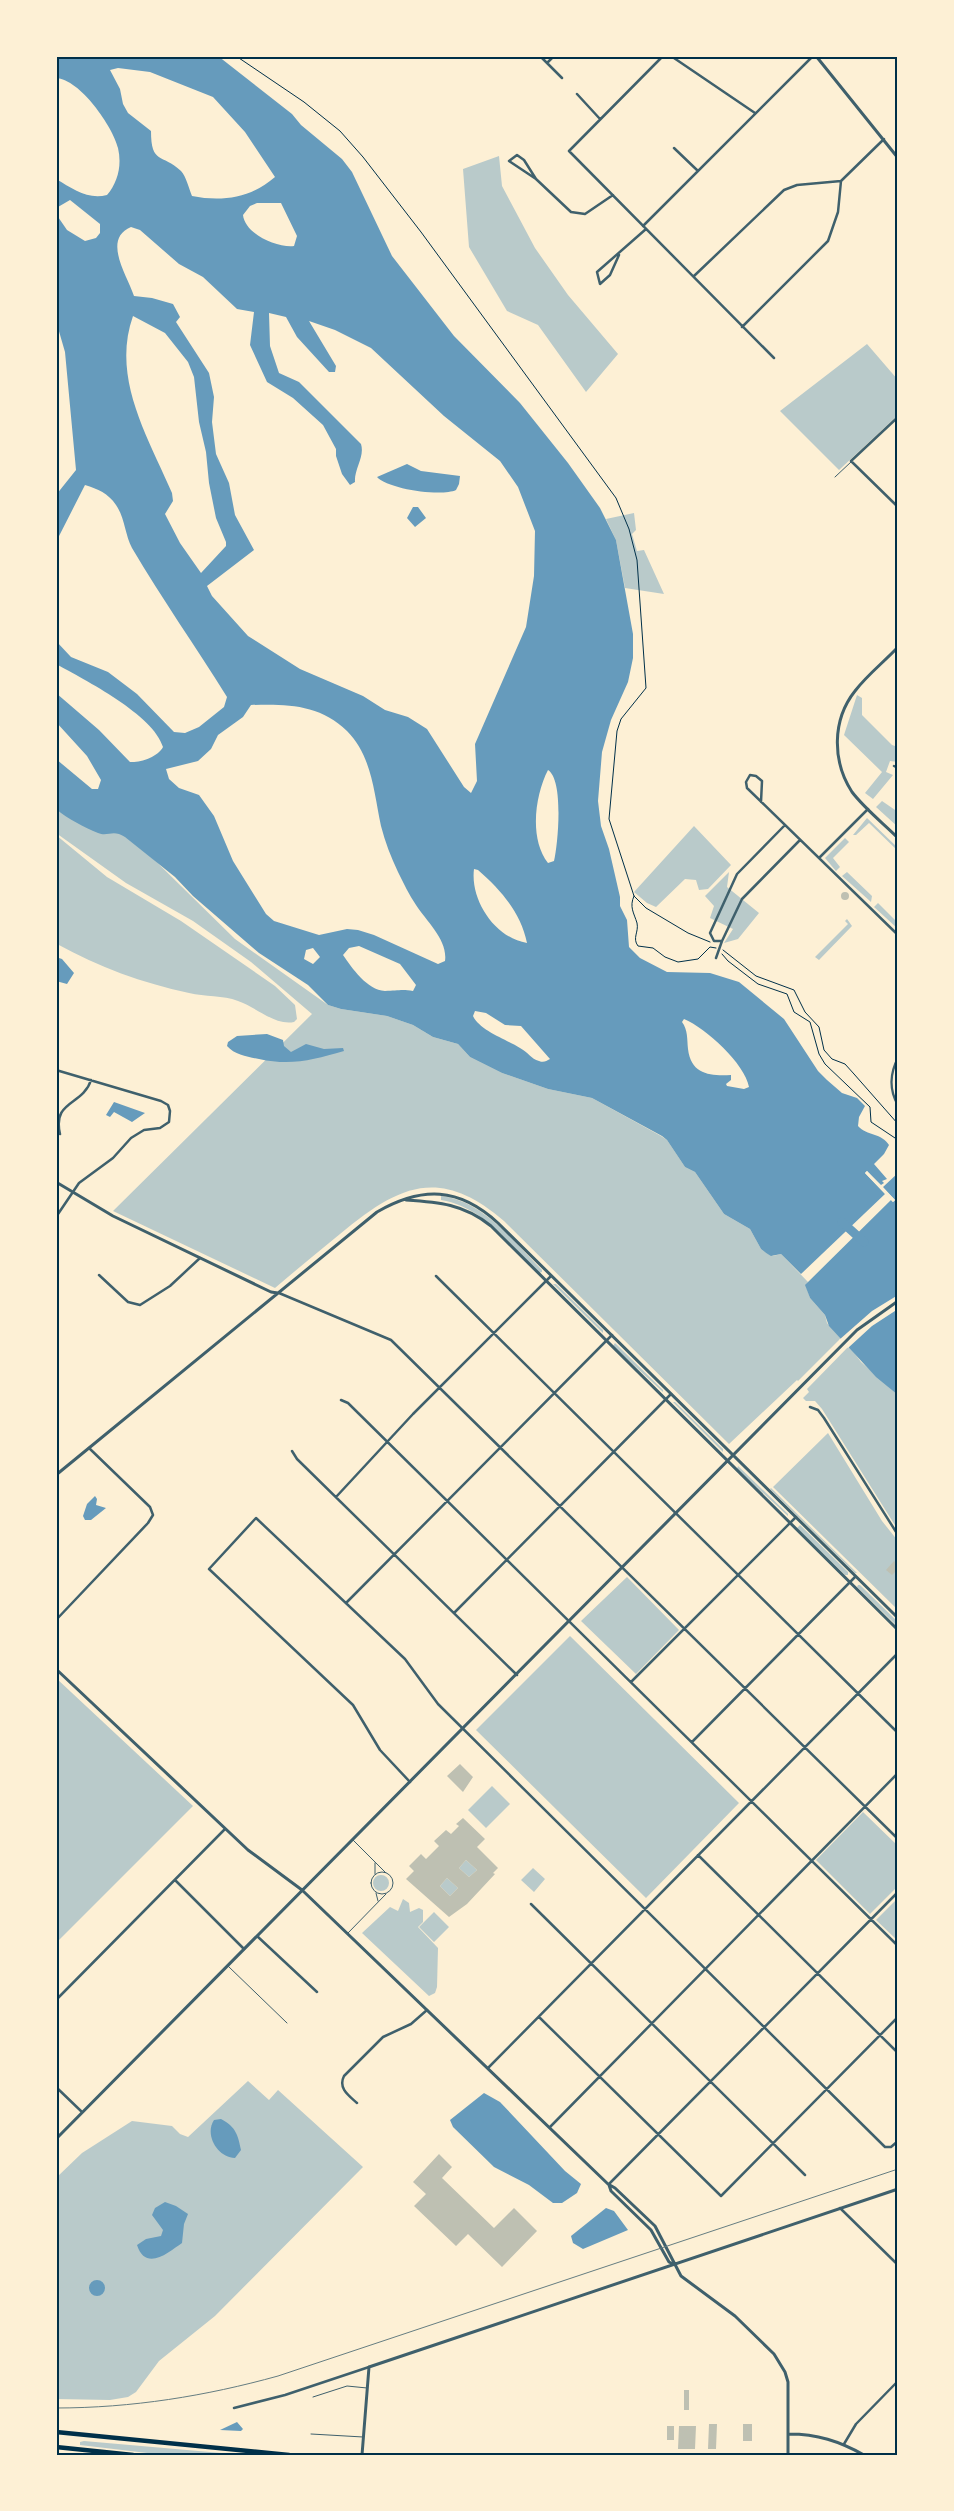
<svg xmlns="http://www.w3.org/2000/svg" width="954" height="2511" font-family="'DejaVu Sans',sans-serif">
  <rect width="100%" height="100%" fill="#fdf0d5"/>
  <!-- green -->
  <path fill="#b9caca" d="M499,156l3,30 33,62 33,47 50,59 -32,38 -48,-67 -31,-14 -38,-64 -6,-78z
    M867,344l31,36v35l-59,55 -59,-59z
    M634,513l2,17 -4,4 5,17 7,-1 20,44 -39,-6 -9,-48 -10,-21z
    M857,695l5,3v17l30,30 6,2v15l-8,-1 -4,11 7,3 -20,24 -8,-6 17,-21 -38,-37z
    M882,801l16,11v15l-22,-20z
    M56,805l71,28 108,106 93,66 13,4 46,7 26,9 20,12 25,7 12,13 32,16 46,16 44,9 69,38 6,4 18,27 10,5 29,42 26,15 11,20 5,4 7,3 8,-2 27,28 -2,4 4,12 15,17 2,8 14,15 -43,43 -1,-1 -68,64 -225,-223c-65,-56 -106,-35 -164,13 -22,18 -44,36 -65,54l-162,-77 199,-197 -61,-52 -58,-41 -67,-38 -70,-50z
    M867,818l31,30v3l-29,-28 -13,12h-3z
    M694,826l37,39 -23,24 -9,1 -3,-10 -11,-1 -29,28 -9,-4 -13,-11z
    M56,835l51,42 74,44 94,65 20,19 2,14 -3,3c-19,4 -38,-15 -56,-21 -15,-6 -33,-4 -49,-8 -47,-10 -90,-26 -132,-49z
    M845,838l4,4 -16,16 7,9 -4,4 -11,-13z
    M729,872l-2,15 32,26 -21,26 -14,4 9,-14 -23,-11 4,-12 -9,-10z
    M847,872l25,24 -1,6 -29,-26z
    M878,903l20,20 -1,5 -23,-21z
    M847,919l5,7 -33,34 -4,-3 33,-33 -3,-3z
    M441,1196c43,5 73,46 101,74v2l-3,1c-29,-29 -56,-66 -98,-73z
    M553,1284h3l47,46v3z
    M615,1343l48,47v2l-50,-46z
    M849,1346l12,16 37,33v135l-76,-121 -7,-8h-9l-3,-3 6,-6 -2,-3z
    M673,1402h2l48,47v3z
    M828,1433l54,88 16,20v69l-125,-123z
    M738,1466l50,48v2l-51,-47z
    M771,1488l86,85h-2l-85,-84z
    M800,1525l48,47v3h-3l-48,-47z
    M627,1577l52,53 -43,44 -55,-53z
    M858,1585h2l38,37v5l-41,-40z
    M570,1636l169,167 -93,95 -170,-168z
    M56,1678l137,128 -137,137z
    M492,1786l18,18 -24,24 -18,-18z
    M863,1812l35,34v40l-28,28 -54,-54z
    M466,1860l11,10 -8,7 -10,-9z
    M533,1868l12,11 -11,13 -13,-12z
    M373 1883a8 8 0 1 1 16 0a8 8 0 1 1-16 0Z
    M447,1878l11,10 -8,8 -10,-10z
    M898,1898v43l-22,-21z
    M403,1899l6,4 1,9 9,-4 4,2v12l-5,5 20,21 -1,39 -2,6 -6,3 -67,-63 28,-26 8,4z
    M434,1912l15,15 -15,15 -15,-15z
    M248,2081l21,19 9,-10 85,77 -148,149 -56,45 -23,31 -8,5 -18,3 -54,-1v-221l26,-25 50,-32 40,5 8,8 8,3z
    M84,2441l160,14h-80l-84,-10v-3z"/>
  <!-- water -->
  <path fill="#669bbc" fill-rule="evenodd" d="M56,56h162l74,58 9,11 41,34 10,13 40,84 62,80 66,67 48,60 32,45 16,32 17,94v24l-5,24 -17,38 -9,32 -4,49 3,25 8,23 11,48v9l7,14 2,27 11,11 27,14 43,1 29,9 45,37 34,52 9,9 15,13 15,5 8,8 -6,11 -1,9c9,10 24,7 31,19l-5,9 -10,10 13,15 -5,2 2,2 -3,2 -14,-14 -2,2 20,21 -84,80 -20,-20 -10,2 -5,-3 -5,-4 -11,-20 -26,-15 -29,-42 -10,-5 -18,-27 -5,-4 -70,-38 -44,-9 -46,-16 -32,-16 -12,-13 -25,-7 -20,-12 -26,-9 -46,-7 -13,-4 -20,-20 -49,-32 -66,-57 -18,-19 -50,-40c-12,-8 -17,0 -27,-4 -14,-6 -30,-14 -42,-24l2,-27 -2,-3v-20l36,30h6l3,-9 -14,-24 -31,-34v-29l43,37 31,32c10,1 28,-5 33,-15 -9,-32 -78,-67 -107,-83v-23l15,16 37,15 29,22 37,38 11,1 14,-6 25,-20 3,-10c-31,-50 -65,-98 -95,-149 -7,-13 -7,-30 -16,-43 -8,-12 -18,-16 -31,-20l-29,57v-47l20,-25 -11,-118 -9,-31v-107l11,16 18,11 11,-3 4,-5v-9l-30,-24 -12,7 -2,4v-32c17,10 32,21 51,16 11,-13 15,-30 11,-47 -5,-21 -38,-69 -62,-70zM118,68l32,4 63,25 32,35 30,45c-24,21 -53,25 -83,19 -3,-7 -6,-20 -11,-25 -19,-18 -30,-6 -30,-40l-23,-18 -5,-9 -3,-15 -10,-19zM257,203h24l16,33 -3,10c-17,2 -49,-12 -51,-31l7,-9zM131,227l9,3 39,34 24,13 34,32 17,3 -4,33 17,37 26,16 30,27 13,24v7l6,18 8,11 5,-3c-1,-13 10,-25 6,-38l-62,-62 -20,-9 -9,-27 -1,-33 17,4 11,20 32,35h6l1,-6 -27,-45 26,9 36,18 73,68 56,45 18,26 17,44 -1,45 -8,51 -51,117 2,37 -6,12 -7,-6 -37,-58 -19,-12 -23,-7 -22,-14 -63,-27 -52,-33 -36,-40 -5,-10 47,-36 -19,-35 -6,-32 -13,-29 -4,-32 2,-25 -5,-24 -33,-51 4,-5 -7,-13 -21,-6 -18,-2c-7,-21 -32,-57 -3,-69zM133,316l32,17 23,29 6,15 5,45 7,30 3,31 7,35 10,24v4l-25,27 -21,-30 -15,-29 8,-13 -1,-8c-24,-56 -61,-115 -39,-177zM251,705c35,-1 69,-1 96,26 25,25 27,62 34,95 4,16 10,31 17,46 6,12 11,23 18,33 11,17 32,35 29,56l-7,3 -64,-29 -16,-5 -11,-1 -28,6 -45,-14 -8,-7 -33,-53 -19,-45 -15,-21 -20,-7 -10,-9 -3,-10 32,-8 13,-12 7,-14 25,-18zM548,770c16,10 10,74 6,91l-6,2c-19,-24 -13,-68 0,-93zM474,869l4,1c23,20 43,43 49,73 -32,-5 -57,-43 -53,-74zM359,946l41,18 16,21 -3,6c-12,-2 -16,0 -28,0 -18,-1 -33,-23 -42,-36l6,-7zM313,948l7,9 -7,7 -9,-5 2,-9zM475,1011l11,2 19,12 16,1 29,33c-4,2 -6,4 -11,2 -8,-2 -11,-9 -19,-13 -12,-8 -40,-17 -47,-32zM684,1019c22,9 61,45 65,68l-5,2 -17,-3 -1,-2 5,-4v-5c-20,1 -40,0 -43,-26 -1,-10 0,-19 -6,-27z
    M407,464l14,7 39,5 -1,8 -3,6c-15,7 -68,-1 -79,-13z
    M413,507h5l8,11 -11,9 -8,-9z
    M56,957l6,2 12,14 -7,11 -11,-3z
    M267,1034l16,6 1,6 7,6 15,-8 18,5 19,-1 1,3c-31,9 -53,15 -85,8 -11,-2 -24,-4 -32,-13l1,-4 9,-6z
    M114,1102l31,11 -13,9 -18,-10 -4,5 -4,-2z
    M898,1173v222l-22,-18 -47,-51 -4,-11 -15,-17 -5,-13 86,-85 2,2 2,-2 -12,-13z
    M95,1496l2,3 -1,6 10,3 -15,12h-6l-2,-4 4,-12z
    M484,2093l16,9 65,69 16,13 -4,9 -15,10h-9l-24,-18 -35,-18 -41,-40 -3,-7z
    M221,2119c15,8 17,16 20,31l-6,8c-17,0 -31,-23 -21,-38z
    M165,2202l11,4 12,8 -4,10 -2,19c-12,8 -36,30 -45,2l9,-6 15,-3 2,-6 -11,-15 3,-7z
    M606,2208l8,3 14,19 -45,19 -10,-6 -2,-7z
    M89 2288a8 8 0 1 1 16 0a8 8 0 1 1-16 0Z
    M237,2422l6,7 -2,2 -21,-1z"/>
  <!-- pier -->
  <path fill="#fdf0d5" d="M867,1171l28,29 -2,2 -28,-29z
    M898,1295v14l-26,17 -24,22 -9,-8 33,-29z"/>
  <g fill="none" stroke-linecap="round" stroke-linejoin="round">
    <!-- river -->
    <path stroke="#669bbc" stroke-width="9" d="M842,1222l22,20"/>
  </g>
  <!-- building -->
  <path fill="#bec0b2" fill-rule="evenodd" d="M841 896a4 4 0 1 1 8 0a4 4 0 1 1-8 0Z
    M894,1561l4,4v4l-6,6 -6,-5z
    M460,1764l13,13 -10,15 -16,-16z
    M463,1818l22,21 -8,8 21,21 -5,5 2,1 -28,30 -18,13 -43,-38 8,-8 -5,-5 12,-12 5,5 13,-13 -5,-5 12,-11 5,4 8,-8 -3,-2zM466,1860l11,10 -8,7 -10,-9zM447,1878l11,10 -8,8 -10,-10z
    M439,2154l13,13 -10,11 52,50 20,-20 23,23 -35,36 -34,-33 -12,12 -42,-40 12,-12 -13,-12z
    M684,2390h5v20h-5z
    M709,2424h8l-1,25h-8z
    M743,2424h9v17h-9z
    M667,2426h7v14h-7z
    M679,2426h17l-1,23h-17z"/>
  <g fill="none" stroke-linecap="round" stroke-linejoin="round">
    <!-- path -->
    <path stroke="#003049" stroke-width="1" d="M236,56l68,46 36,29 23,26 58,75 195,266 13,31 8,31 9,128 -25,31 -4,12 -8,88 25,77 12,12 42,25 22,9
      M634,896c-5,11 0,17 3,27 2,9 -5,15 1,23l15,2 12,9 13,5 20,-3 12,-12 6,1
      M723,950l33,26 38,14 11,22 14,15 5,23 8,9 13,5 9,10 44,50
      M722,954l6,7 30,23 29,10 7,18 16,10 9,32 6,10 45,43 1,15 27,18"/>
    <!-- service -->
    <path stroke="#3f606c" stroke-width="1" d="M835,477l16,-15
      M353,1840l33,33
      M371 1883a11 11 0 1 1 22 0a11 11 0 1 1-22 0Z
      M375,1874v-11
      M376,1893l2,8
      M348,1933l38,-39
      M228,1966l59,57
      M313,2397l34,-11 20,2
      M311,2434l52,3"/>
    <!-- minor -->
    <path stroke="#3f606c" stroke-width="2.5" d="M540,56l22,22
      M667,56l-5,1 -93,94 205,207
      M671,56l84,57
      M547,63l7,-7
      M577,94l23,25
      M674,148l24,23
      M536,179l-27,-18 8,-6 7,5 12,19 35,33 14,2 28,-19
      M841,181l43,-42
      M643,226l170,-170
      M619,255l-9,20 -10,9 -3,-12 49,-43
      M897,267l1,1
      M694,276l90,-86 13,-5 44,-4
      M742,327l86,-86 10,-29 3,-31
      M898,417l-47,44 47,46
      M894,766l4,2
      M761,802l1,-21 -6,-5 -6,-1 -4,7 1,6 151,147
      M785,825l-48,49 -27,59 4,8h8l20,-42 58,-59
      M819,858l49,-49
      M716,958l6,-17
      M898,1058c-8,15 -9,32 0,47
      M56,1070l105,31 7,4 2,6 -1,11 -9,6 -16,2 -13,8 -18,20 -34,25 -23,34
      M60,1134c-8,-34 23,-28 31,-54
      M99,1275l29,27 12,3 30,-19 30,-28
      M436,1276l462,457
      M279,1293l112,47 507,499
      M341,1400l7,3 550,543
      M810,1407l8,3 6,8 74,117
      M292,1451l5,8 220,216
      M336,1497l77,-83 138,-138
      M346,1603l266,-268
      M454,1613l217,-219
      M56,1620l92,-97 5,-8 -3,-8 -61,-59
      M631,1682l165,-165
      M692,1742l163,-165
      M410,1782l-30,-32 -27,-45 -144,-136 47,-51 149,141 33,45 447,443h6l7,-6
      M698,1855l200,198
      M175,1880l69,69
      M531,1904l274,271
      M257,1936l60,56
      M56,2000l169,-171
      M539,2017l182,179 177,-179
      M488,2068l410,-415
      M56,2087l26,25
      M357,2103c-9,-8 -19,-15 -13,-27l39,-39 28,-13 16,-14
      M550,2127l348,-354
      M609,2184l289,-292
      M840,2208l58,57
      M234,2408l51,-13 84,-28
      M844,2444l12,-20 42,-43"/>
    <!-- tertiary -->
    <path stroke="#3f606c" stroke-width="3" d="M816,56l82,102
      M898,647c-14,15 -31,28 -43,44 -23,29 -23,70 -3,101 13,17 31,31 46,46
      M56,1182l57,34 158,76 7,1
      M406,1200c32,2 58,4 85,26l407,404
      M56,1475l321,-263c45,-26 82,-25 121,11l400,395
      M56,1669l192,181 54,40 306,294 7,4 40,38 26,50 54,40 39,38 11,18 3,10v73
      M56,2139l801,-809 41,-29
      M609,2185l2,6 40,39 18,32 4,2
      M789,2434c28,0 50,7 75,21
      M56,2440l2,-8
      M362,2455l7,-88 529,-178"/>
    <!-- trunk -->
    <path stroke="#003049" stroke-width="4.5" d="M56,2432l233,23
      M56,2447l77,8"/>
    <!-- rail -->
    <path stroke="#657d81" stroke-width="1" d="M56,2408c76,0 150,-12 222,-32l620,-207"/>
  </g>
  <!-- border -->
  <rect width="954" height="2511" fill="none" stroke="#fdf0d5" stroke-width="115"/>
  <rect x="58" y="58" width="838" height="2396" fill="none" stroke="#003049" stroke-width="2"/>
</svg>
